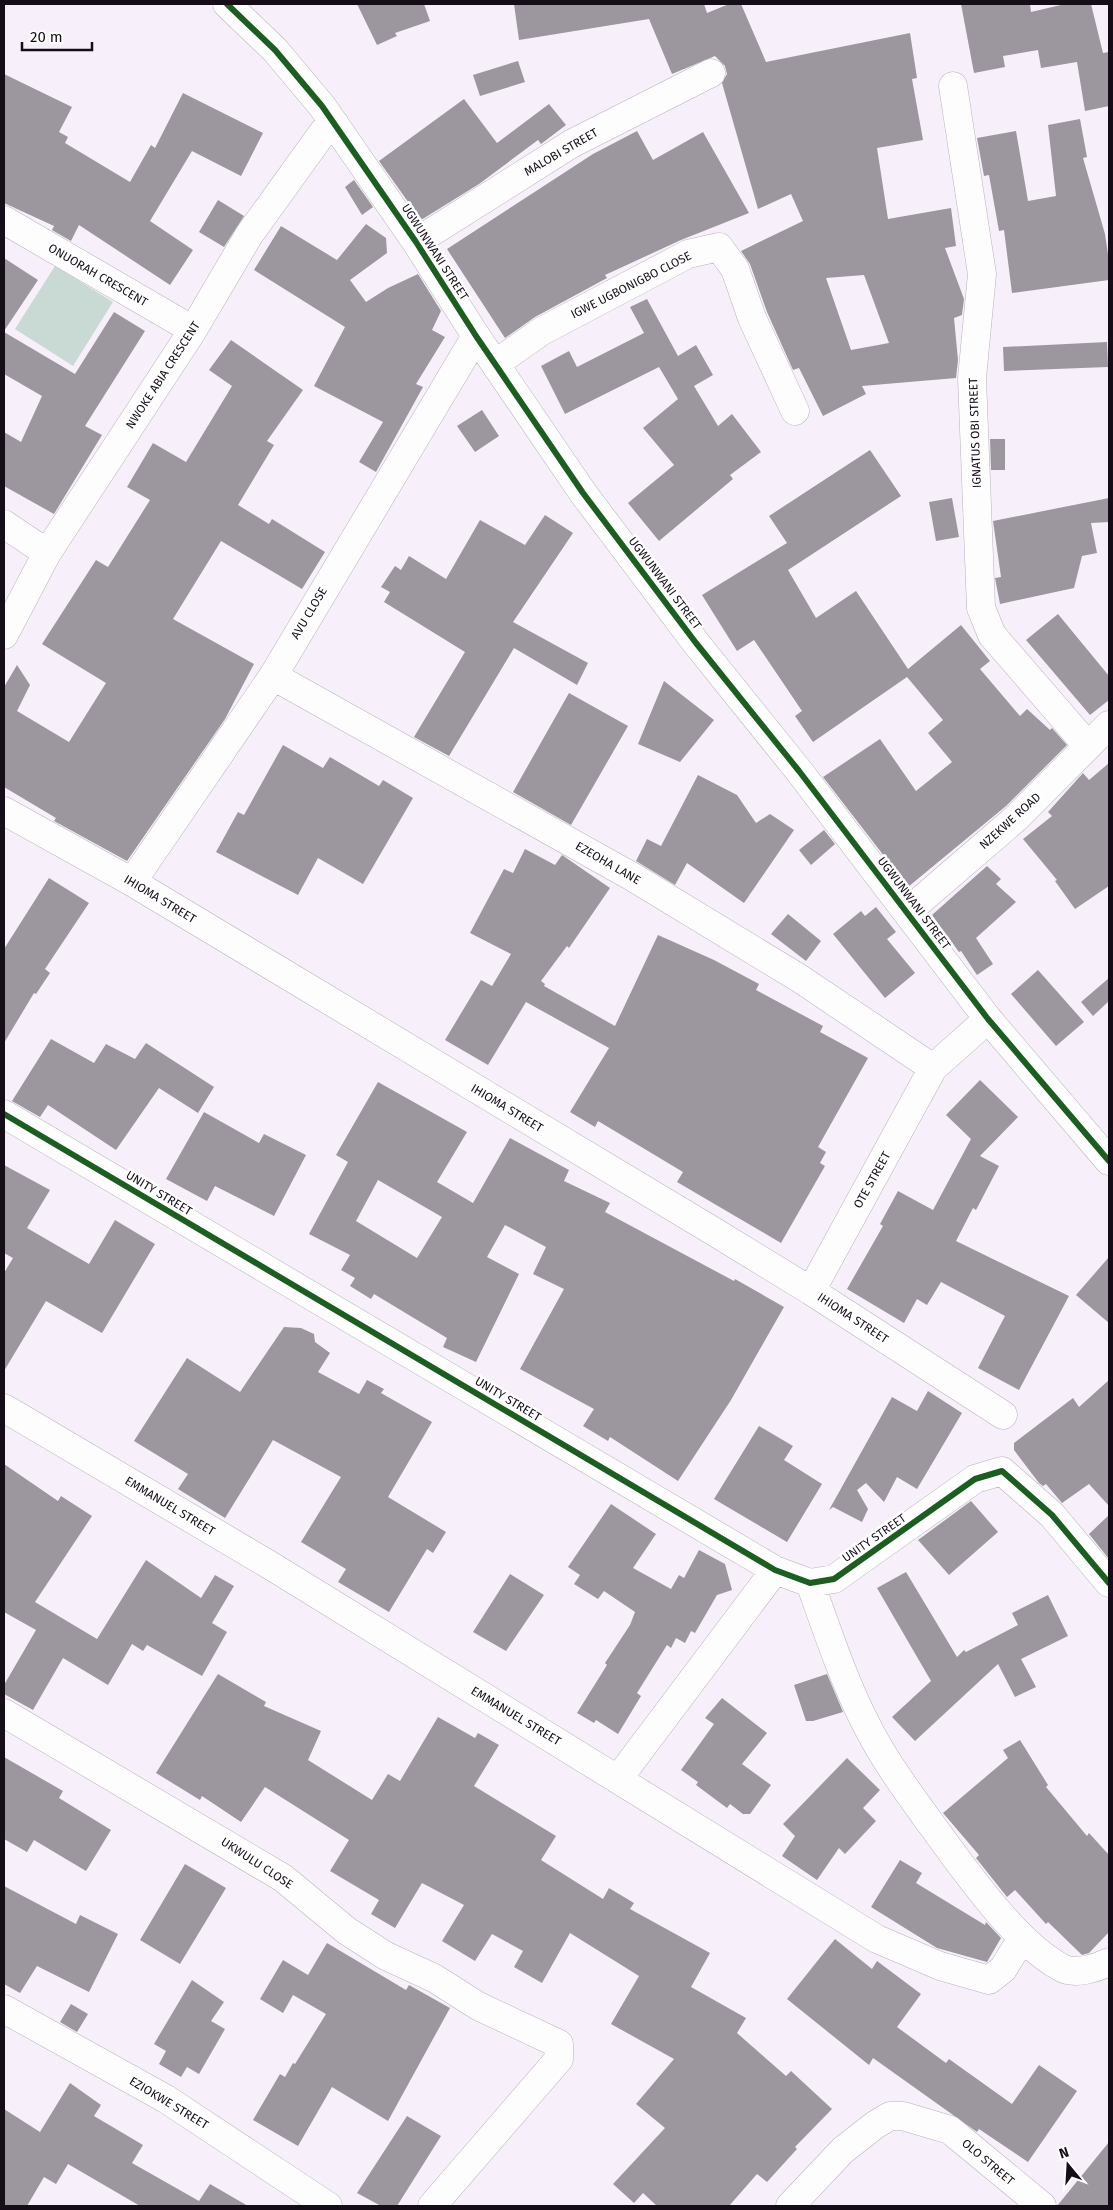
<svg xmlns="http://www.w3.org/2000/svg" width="1113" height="2210" font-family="'Fira Sans',sans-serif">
  <rect width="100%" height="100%" fill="#f7f0fa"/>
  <!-- green -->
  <path fill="#c8dad3" d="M55,266l58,36 -40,64 -58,-37z"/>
  <!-- building -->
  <path fill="#9c969f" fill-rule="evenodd" d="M357,4h67l6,17 -35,12 2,3 -20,9z
    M514,4h190l3,9 22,-9h12l25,58 144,-29 7,45 -5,1 11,61 -46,8 11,71 63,-11 5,38 -11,2 19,51 -2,16 -8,3 4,42 -2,18 -94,8 4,8 -43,22 -24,-48 -6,2 -26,-58 -17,-48 -9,-13 62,-30 -12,-27 -33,15 -36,-126 5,-9 -2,-8 -10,-10 -43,18 -23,-55 -130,21zM864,275l25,68 -38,7 -25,-72z
    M961,4h69l1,8 34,-8h26l12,49 6,-1v54l-24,5 -8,-49 -36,6 -3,-18 -35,6 2,11 -31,6z
    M518,61l7,21 -45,14 -7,-21z
    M4,74l68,33 -13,25 9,5 -3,6 65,39 21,-37 4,3 28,-55 80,40 -22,43 -49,-25 -42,70 43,29 -23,35 -91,-60 -8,16 -19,-11 2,-4 -50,-23z
    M464,99l33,44 52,-39 17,21 -25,19 -3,-4 -59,44 -58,36 -42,-59z
    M1080,119l7,38 -4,1 22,76 4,27v19l-97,13 -8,-63 -5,1 -10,-56 -5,1 -7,-38 39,-7 12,70 28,-5 -8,-71z
    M637,131l16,29 50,-28 46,81 -68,27 -76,35 2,3 -72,39 -30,21 -58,-89 146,-95z
    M354,180l19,27 -11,8 -17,-28z
    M218,200l26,16 -20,31 -25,-15z
    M366,224l20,14 1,15 -37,27 16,22 22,-14 30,-14 23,37 -9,19 13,7 -29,47 7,3 -47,85 -17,-10 24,-40 -69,-36 31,-59 -91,-57 27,-44 56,34z
    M4,258l34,22 -34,51z
    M647,299l31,57 18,-11 17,30 -19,11 24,40 14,-12 29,38 -31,23 3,4 -74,62 -31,-38 46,-38 -31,-37 35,-29 -19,-32 -94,47 -24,-48 28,-15 8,16 67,-34 -14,-26z
    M114,312l31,19 -60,95 17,9 -48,79 -50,-28v-54l17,10 21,-46 -38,-22v-42l71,42z
    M231,340l72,50 -36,51 7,4 -36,60 31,19 3,-5 53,33 -23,37 -81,-48 -48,78 81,45 -29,55 -98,142 -73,-40 2,-3 -52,-31v-100l13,-22 13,20 -13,26 52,31 37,-59 -64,-39 54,-84 12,7 42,-67 -23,-13 26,-44 33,19 46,-76 -23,-16z
    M1107,342l1,25 -104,4 -1,-24z
    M482,410l17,26 -24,16 -18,-26z
    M990,439h15v31h-14z
    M870,450l31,46 -113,74 28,48 40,-27 52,78 53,-44 29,36 -10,8 40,47 7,-7 23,21 2,-2 15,17 -61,61 -98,81 -85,-110 57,-38 36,52 36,-29 -24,-29 15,-13 -36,-43 -94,65 -18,-26 7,-5 -48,-71 -17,11 -35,-56 85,-52 -18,-27z
    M952,498l7,39 -23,4 -7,-39z
    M1109,498v24l-18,1 6,30 -15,3 -8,32 -74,16 -5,-26 6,-1 -8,-56z
    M545,515l28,18 -60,89 75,41 -11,22 -63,-37 -65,108 -35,-19 51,-85 -81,-50 6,-10 -9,-5 14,-21 6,4 8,-14 37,23 34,-59 45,25z
    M1058,614l51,62v24l-19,15 -64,-75z
    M664,681l50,39 -34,42 -42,-18z
    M569,693l59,33 -57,99 -58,-33z
    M283,745l40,23 7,-11 49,29 4,-6 30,18 -50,86 -45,-26 -20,37 -82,-43 22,-40 6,3z
    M1109,763v123l-34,23 -20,-28 2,-1 -34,-41 29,-23 -4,-4 35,-39 6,7z
    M698,775l39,20 19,28 14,-9 24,16 -50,73 -57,-40 -12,22 -39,-24 11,-22 14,7z
    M824,830l11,14 -24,21 -12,-15z
    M525,849l30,16 7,-10 48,33 -41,60 -2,-2 -26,35 4,3 -1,2 71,40 43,-91 56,25 45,24 -3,6 67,36 -3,6 48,26 -50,89 8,5 -6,11 5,3 -44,77 -104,-61 6,-10 -85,-51 -3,6 -25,-15 39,-64 -83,-46 -38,63 -43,-25 36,-60 11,6 19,-32 -41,-21 34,-64 9,4z
    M987,866l14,13 -5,5 20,18 -40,36 17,26 -16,11 -16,-24 -2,1 -27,-37z
    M49,878l40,25 -44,66 5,4 -14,21 -2,-1 -30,50v-94z
    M876,907l20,25 -9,7 28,34 -30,25 -52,-64 28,-23 4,5z
    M788,914l33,27 -15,20 -35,-27z
    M1038,970l46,52 -28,24 -45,-52z
    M1109,978v23l-16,15 -12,-14z
    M51,1039l43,24 12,-19 29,15 11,-16 68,44 -16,26 -39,-25 -43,62 -68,-45 -8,12 -28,-16z
    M980,1080l38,37 -38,39 19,10 -23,44 -3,-2 -17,33 113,55 -50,94 -41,-22 27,-52 -64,-34 -14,23 -10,-6 -13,24 -57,-34 36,-63 -3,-2 18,-33 35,19 38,-71 -25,-24z
    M378,1082l89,50 -30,50 36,21 37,-65 59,32 -5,11 46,22 -5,9 129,69 1,-2 49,28 -53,93 -53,81 -68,-44 -2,4 -25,-15 11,-17 -74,-40 44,-80 -31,-15 13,-27 -41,-22 -18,32 32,17 -43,88 -33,-15 4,-9 -73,-44 -3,5 -21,-13 5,-8 -14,-8 9,-15 -41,-21 39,-72 -12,-7zM378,1180l64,37 -25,41 -61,-37z
    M204,1112l55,31 5,-9 42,21 -32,61 -59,-30 -8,15 -41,-22z
    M4,1165l46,25 -23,38 62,36 26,-44 40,24 -53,89 -56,-32 -42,70v-98l9,-15 -9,-5z
    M1109,1257v66l-33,-28z
    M284,1327l17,1 13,6 1,8 15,11 -12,19 41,22 8,-14 17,9 -3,4 51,29 -44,75 58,35 -13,21 -6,-4 -38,63 -51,-30 8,-13 -45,-27 40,-65 -68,-37 -48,78 -47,-29 10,-15 -54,-33 53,-83 53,34z
    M1109,1380v126l-20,-22 -27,19 -16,-19 -3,2 -4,-3 -25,-33v-7l59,-45 6,9z
    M928,1391l34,22 -45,76 -20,-12 -13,25 -18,-19 -9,7 11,19 -6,13 -29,-15 -4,3 63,-113 25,14z
    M759,1426l34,20 -9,14 38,24 -35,58 -73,-43z
    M4,1464l54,37 3,-5 31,20 -57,86 62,37 49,-79 55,38 14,-23 19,11 -22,37 15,9 -25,44 -55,-31 -4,6 -11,-7 -24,41 -45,-27 -30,52 -29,-16v-9l32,-55 -32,-18z
    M971,1501l27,31 -49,43 -31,-35z
    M611,1504l45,30 -23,34 38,21 8,-14 5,3 15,-28 26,14 7,26 -15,5 -22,38 -4,-2 -6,12 -9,-5 -5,10 -4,-3 -30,48 4,3 -23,38 -22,-14 -2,3 -17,-10 30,-48 -2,-2 25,-38 5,-13 -31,-21 -6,8 -24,-15 6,-9 -12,-8z
    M1109,1515v44l-20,-25z
    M906,1572l51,85 7,-7 2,2 52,-27 -6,-12 36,-18 20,41 -47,23 15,28 -21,10 -17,-33 -83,77 -23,-24 39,-36 -54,-93z
    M510,1574l34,21 -38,56 -33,-19z
    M218,1674l48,28 -2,4 57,25 -13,29 64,40 16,-26 12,7 38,-64 37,21 3,-5 21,12 -25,41 82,50 -15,24 62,39 6,-11 25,15 -4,6 80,44 -19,34 55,31 -9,15 49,43 5,-5 41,38 -37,38 2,2 -30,33 -10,-8 -28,32h-72l-14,-13 -9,10 -21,-19 52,-56 -29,-24 38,-45 -63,-35 28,-48 -69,-43 -28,50 -28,-16 9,-16 -31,-17 -17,27 -33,-20 22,-36 -42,-22 -27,45 -24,-14 8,-14 -49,-29 19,-31 -84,-53 -24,35 -39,-26 -2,4 -44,-27z
    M827,1674l16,38 -30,9h-7l-12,-36z
    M722,1698l45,35 -25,31 29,21 -21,29h-7l-13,-10 -3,4 -31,-23 2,-3 -17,-12 33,-46 -9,-6z
    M1020,1740l28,45 -2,2 41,49 2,-3 20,22v77l-20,21 -7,2 -34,-33 -2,2 -31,-34 -8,7 -31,-39 3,-3 -36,-42 65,-55 -5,-8z
    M4,1757l59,34 -4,7 52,32 -25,41 -52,-31 -7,12 -23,-13z
    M847,1758l33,32 -17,18 13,13 -31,33 -6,-6 -22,32 -35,-24 13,-20 -12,-12z
    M900,1860l22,13 -6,10 69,42 1,-3 15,16 -14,24 -50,-14 -66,-41z
    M185,1864l41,24 -46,76 -40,-24z
    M4,1886l72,38 4,-9 38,19 -29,58 -52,-26 -17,27 -16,-9z
    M835,1939l37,30 5,-8 44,33 -24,33 49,36 3,-4 63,45 27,-39 38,26 -49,71 -49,-33 -2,3 -104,-74 -4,7 -82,-66z
    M327,1943l79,47 3,-5 41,23 -62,113 -56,-34 -34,59 -45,-26 27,-46 5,3 8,-14 2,1 31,-50 -33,-19 -10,18 -23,-14 23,-39 25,15z
    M192,1980l32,22 -13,19 14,8 -26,45 -12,-7 -6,10 -22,-13 7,-13 -12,-7z
    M71,2004l17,10 -11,18 -17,-10z
    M70,2083l31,22 -7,11 49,29 -11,18 67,38 11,-17 38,22h-108l-72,-42 -12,20 -12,-7 -17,29h-23v-97l36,23z
    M407,2116l34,20 -44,70h-16l-24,-13z
    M1109,2142v64h-52z"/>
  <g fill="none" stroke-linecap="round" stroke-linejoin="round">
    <!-- minor casing -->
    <g stroke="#b8b2bb" stroke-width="29">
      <path id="minor" d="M227,4l48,46 47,56 94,136 60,94 107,157 113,150 103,128 189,248 121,142
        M953,86l29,188 -10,104 9,230 11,27 95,110
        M4,220l189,110
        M416,242l155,-98 140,-71
        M495,364l47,-33 146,-77 31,-7 16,22 17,49 43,93
        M4,524l43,29
        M4,635l43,-82 146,-223 56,-95 75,-104 11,-7
        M273,676l358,200 168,102 134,90
        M4,811l128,71 581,349 98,60 192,124
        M132,882l141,-206 203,-340
        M907,912l108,-93 94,-94
        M4,1114l771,456 35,13 24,-4 141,-100 27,-8 50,44 57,68
        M811,1291l122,-223 55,-49
        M4,1408l264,156 609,375 63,27 49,14 14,-11 19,-31
        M810,1583c17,47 33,96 56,141 20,40 47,75 73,111 30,41 78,109 123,133 13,7 35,0 47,-6
        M4,1713l279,165 64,53 39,25 48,22 44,28 81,38v15l-127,147
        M618,1779l157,-209
        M4,2009l162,90 162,107
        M790,2206l53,-56 32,-25 15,-9h13l47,14 92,76"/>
    </g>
    <!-- minor -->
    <use href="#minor" stroke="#fefdfe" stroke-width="28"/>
    <!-- cycleway casing -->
    <g stroke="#fff" stroke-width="9">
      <path id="cycleway" d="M227,4l48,46 47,56 94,136 60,94 107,157 113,150 103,128 189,248 121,142
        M4,1114l771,456 35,13 24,-4 141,-100 27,-8 50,44 57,68"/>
    </g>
    <!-- cycleway -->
    <use href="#cycleway" stroke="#1b5e20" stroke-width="6"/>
  </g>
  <g text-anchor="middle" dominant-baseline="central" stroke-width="5" stroke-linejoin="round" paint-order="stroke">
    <!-- street labels -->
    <g font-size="12" fill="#150e18" stroke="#fff">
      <text transform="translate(561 152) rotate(-30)">MALOBI STREET</text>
      <text transform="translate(435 252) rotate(57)">UGWUNWANI STREET</text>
      <text transform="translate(98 275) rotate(30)">ONUORAH CRESCENT</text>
      <text transform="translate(631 285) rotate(-27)">IGWE UGBONIGBO CLOSE</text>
      <text transform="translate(163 375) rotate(-57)">NWOKE ABIA CRESCENT</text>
      <text transform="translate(975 433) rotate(-92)">IGNATUS OBI STREET</text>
      <text transform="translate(665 583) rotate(53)">UGWUNWANI STREET</text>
      <text transform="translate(309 613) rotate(-59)">AVU CLOSE</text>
      <text transform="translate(1010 821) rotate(-42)">NZEKWE ROAD</text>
      <text transform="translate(608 863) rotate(30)">EZEOHA LANE</text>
      <text transform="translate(160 899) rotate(31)">IHIOMA STREET</text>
      <text transform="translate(914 903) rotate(53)">UGWUNWANI STREET</text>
      <text transform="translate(507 1108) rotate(31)">IHIOMA STREET</text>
      <text transform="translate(872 1180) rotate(-61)">OTE STREET</text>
      <text transform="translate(159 1193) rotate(31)">UNITY STREET</text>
      <text transform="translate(853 1318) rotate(33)">IHIOMA STREET</text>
      <text transform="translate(508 1399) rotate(31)">UNITY STREET</text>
      <text transform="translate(170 1506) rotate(31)">EMMANUEL STREET</text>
      <text transform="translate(874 1538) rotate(-35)">UNITY STREET</text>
      <text transform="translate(516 1716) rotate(31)">EMMANUEL STREET</text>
      <text transform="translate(257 1863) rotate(33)">UKWULU CLOSE</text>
      <text transform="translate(169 2103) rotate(31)">EZIOKWE STREET</text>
      <text transform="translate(988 2162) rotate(40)">OLO STREET</text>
    </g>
  </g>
  <!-- border -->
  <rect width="1113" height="2210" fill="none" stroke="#150e18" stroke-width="10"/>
  <!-- north arrow -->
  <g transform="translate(1068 2165) rotate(342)" stroke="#ffffff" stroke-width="4" paint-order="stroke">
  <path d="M0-4L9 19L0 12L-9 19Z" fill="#150e18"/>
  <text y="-8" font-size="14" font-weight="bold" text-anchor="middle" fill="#150e18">N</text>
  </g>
  <!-- scale -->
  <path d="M22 42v8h70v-8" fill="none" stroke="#150e18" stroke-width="2.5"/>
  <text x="30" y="42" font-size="15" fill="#150e18" stroke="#ffffff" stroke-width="4" paint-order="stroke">20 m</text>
</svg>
